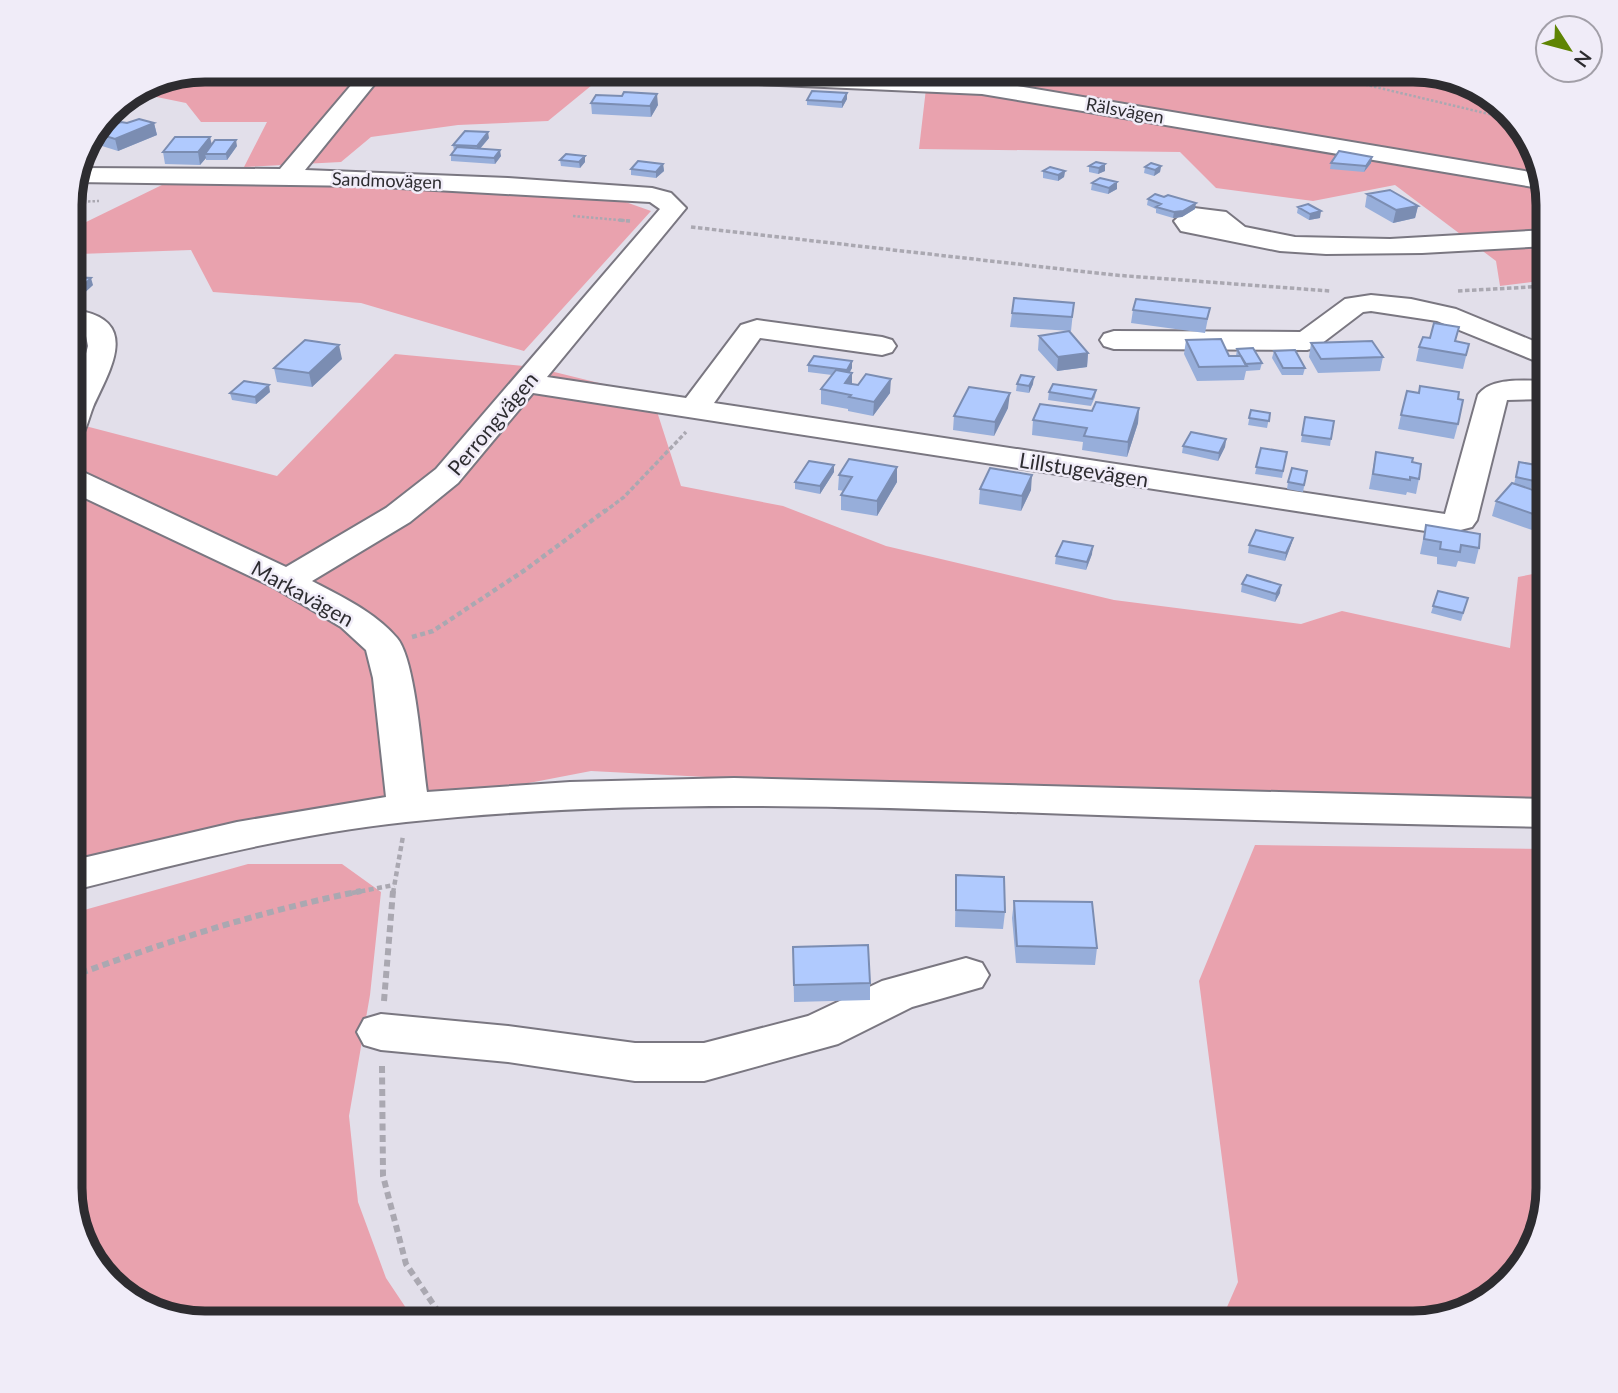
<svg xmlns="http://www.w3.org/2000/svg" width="1618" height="1393" font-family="Lato,sans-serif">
  <rect width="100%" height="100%" fill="#e2dfea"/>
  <!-- green -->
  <path fill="#e9a2ae" d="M205,70h423l-20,2 -60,49 -90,4 -87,12 -30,25 -97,5 23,-45h-66l-15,-19 -44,-9z
    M738,70h675l89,34 36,49 10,52v75l-48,6 -4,-25 -101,-76 -82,16 -97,-13 -36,-36 -261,-3 8,-69z
    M166,183l182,1 269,15 34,12 -127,140 -163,-48 -148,-11 -22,-42 -112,4 3,-30z
    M395,354l139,13 118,29 29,90 102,20 103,40 228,54 187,24 41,-13 168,37 8,-71 30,-6v237l-554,-16 -403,-21 -521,100v-449l207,54z
    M1255,845l293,4v339l-34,89 -49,36 -52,10h-193l18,-41 -39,-301z
    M248,864h94l39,28 -11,103 -21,121 9,86 28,76 30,45h-211l-89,-34 -32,-42 -14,-51v-282z"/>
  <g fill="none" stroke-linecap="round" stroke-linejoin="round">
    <!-- minor casing -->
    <g stroke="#7a7781" stroke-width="4">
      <path id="minor" d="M364,70h22l-81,100 203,8 144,10 19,5 15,15 -139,169 139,21 55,-73 16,-5 125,17 10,3 4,6 -4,6 -10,3 -122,-17 -46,65 731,111 33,-119c13,-19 49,-14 70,-14v18l-41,1 -30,120 -5,7 -27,7 -912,-141 -75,90 -48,39 -98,59c30,16 63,31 85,57 19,22 25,122 30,154l143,-10 164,-4 814,21v28c-159,-3 -319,-7 -478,-13 -221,-8 -443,-16 -664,8 -114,12 -225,41 -336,69v-30l167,-39 149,-25 -13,-119 -7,-28 -25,-23 -66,-39 -205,-97v-23l11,3 205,96 100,-59 50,-39 224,-260 -10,-7 -286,-16 -290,-4 4,-14 202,1z
        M567,70h164l251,10 560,94 3,15 -563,-95 -404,-18 -8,-1z
        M1194,208l32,4 19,15 50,10 95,2 158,-9v16l-126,7 -96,1 -46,-3 -99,-20 -7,-10 11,-10z
        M1371,295l40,4 45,10 92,38v19l-111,-45 -66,-10 -8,1 -46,35 -10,3 -193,-1 -10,-3 -4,-6 4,-6 10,-3 186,1 45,-33z
        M85,312c55,13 22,63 8,95 -4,10 -6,21 -12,31l-11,2v-48l12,-23 6,-23 -2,-10 -15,-16 4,-6z
        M966,958l16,5 7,12 -7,12 -70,20 -74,37 -134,37h-69l-127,-19 -127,-12 -17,-5 -7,-13 7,-13 17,-5 127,12 127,17h69l104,-27 74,-35z"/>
    </g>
    <!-- path-far3 -->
    <path stroke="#aaa8b1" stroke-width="2.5" stroke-dasharray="2.5 2" stroke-linecap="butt" d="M1304,70l210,50
      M70,202l29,-1
      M70,210l10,-8
      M573,216l57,5"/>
    <!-- path-far2 -->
    <path stroke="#aaa8b1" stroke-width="3.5" stroke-dasharray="4.5 2.5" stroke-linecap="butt" d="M619,220l11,1
      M691,227l423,48 216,16
      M1458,291l90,-5
      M604,512l20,-15 62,-65"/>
    <!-- path-far1 -->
    <path stroke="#aaa8b1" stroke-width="4.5" stroke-dasharray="5 3.5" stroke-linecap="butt" d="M412,637l21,-6 92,-61 81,-60
      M352,893l42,-8
      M393,893l10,-57"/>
    <!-- path -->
    <path stroke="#aaa8b1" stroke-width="6" stroke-dasharray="7 4.5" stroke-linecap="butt" d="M70,977c95,-35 191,-66 291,-86
      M384,1001l9,-110
      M382,1066l1,110 23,88 40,59"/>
    <!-- minor -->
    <use href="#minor" fill="#fff" fill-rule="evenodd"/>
  </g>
  <!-- wall -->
  <path fill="#97aeda" d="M622,96l36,9 -7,12 -59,-3 -1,-11z
    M847,99l-5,9 -35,-3v-5z
    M127,123h27l3,12 -39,16 -16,-5 -3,-12 6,-2 -1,-3z
    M489,138l-9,11 21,7 -6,8 -44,-3v-6l3,-4 -1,-6z
    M212,145l25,1 -10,14h-21v-2l-6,7 -35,-1 -2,-12z
    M560,160l25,2 -5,6 -19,-2z
    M1331,163h40l-7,9 -34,-3z
    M663,164l1,7 -8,7 -25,-3v-6z
    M1105,164v7l-7,3 -9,-2v-6z
    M1161,166l-1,6 -6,4 -10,-3 1,-6z
    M1043,171h22l-1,6 -6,4 -15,-3z
    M1117,182v7l-9,5 -17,-4 1,-7z
    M1367,194l51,12 -3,12 -22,5 -28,-16z
    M1148,199l47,10 -13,8 -9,1 -17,-5v-4l-9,-4z
    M1298,207l22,11 -11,2 -12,-7z
    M70,277l23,8 -12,11 -11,-1z
    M1074,303l-3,28 -61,-4 2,-14z
    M1210,308l-5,25 -74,-10 2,-13z
    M1039,336l49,17 -1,14 -30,4 -19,-21z
    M1186,340l43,16h7l1,-7 25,14 -2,7 -14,1 -2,9 -47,1 -13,-27z
    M1455,341l14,3 -6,25 -47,-8 3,-14z
    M1311,343l72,14 -3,14 -62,2 -9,-16z
    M70,348l11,13 -6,21 -5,1z
    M1274,351l31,17 -2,7h-21l-10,-17z
    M342,359l-30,28 -35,-5 -3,-14z
    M808,365l44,3 -3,5h3v11l38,9 -17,23 -25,-5v-2l-27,-5v-15l11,-14 -24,-3z
    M1017,384h16l-4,9 -13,-2z
    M1096,390l-1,7 -4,9 -43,-6 1,-8z
    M270,392l-14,12 -24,-4 -2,-7z
    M1458,399v25l-4,15 -56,-10 3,-14z
    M1008,408l-14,28 -41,-6 1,-14z
    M1139,408l-1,15 -11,34 -45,-7 1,-8 -51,-7 1,-15 59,-9z
    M1251,410l19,3 -3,15 -19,-3z
    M1305,417l26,22 -1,7 -29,-4z
    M1226,439l-1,8 -7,14 -36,-8 1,-7z
    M1261,448l26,4 -5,26 -27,-4z
    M1376,452l36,10 7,17 -3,15 -9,-2 -1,3 -37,-6z
    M1519,462l29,5v24l-25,-4 25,8 -1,16 -15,19 -40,-14 4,-15 18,-17z
    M897,467v15l-20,34 -36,-6v-15l3,-4 -6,-1 1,-15z
    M1307,471l-4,21 -16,-3 1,-7z
    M834,472l-14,22 -25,-5v-7z
    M980,489l51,1 -10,21 -42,-7z
    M1426,525l53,23 -4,16 -17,-3 -2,6 -19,-3v-7l-17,-3z
    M1293,538l-2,7 -6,16 -37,-8 1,-8z
    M1092,554l-6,16 -31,-6 1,-8z
    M1242,584l38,9 -5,9 -34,-10z
    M1438,591l30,7 -7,23 -30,-8z
    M956,875l49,37 -2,17 -48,-2z
    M1014,901l83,47 -2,17 -79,-2 -4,-45z
    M793,947l77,36v17l-76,2z"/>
  <!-- shaded-wall -->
  <path fill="#7b8db2" d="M847,93v6l-5,9v-6z
    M657,94l1,11 -7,12 -1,-11z
    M154,123l3,12 -39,16 -3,-12z
    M488,132l1,6 -12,14v-6z
    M210,137l3,12 -8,5 1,4 -6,7 -2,-13z
    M236,140l1,6 -10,14 -1,-6z
    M500,150l1,6 -6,8 -1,-6z
    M585,156v6l-5,6 -1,-6z
    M1372,157l-1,6 -7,9 2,-6z
    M663,164l1,7 -8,7v-6z
    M1105,164v7l-7,3 1,-6z
    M1161,166l-1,6 -6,4 1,-6z
    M1065,171l-1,6 -6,4v-6z
    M1117,182v7l-9,5 1,-6z
    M1196,203l-1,6 -13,8 -9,1 1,-6z
    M1418,206l-3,12 -22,5 3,-13z
    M1321,211l-1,7 -11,2 1,-6z
    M91,278l2,7 -12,11 -1,-7z
    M339,345l3,14 -30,28 -3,-14z
    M77,347l4,14 -6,21 -4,-14z
    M1088,353l-1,14 -30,4 1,-14z
    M852,361v7l-5,9v-7z
    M852,373v15l-7,-5z
    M1034,377l-1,7 -4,9v-7z
    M891,379l-1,14 -17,23 1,-14z
    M269,385l1,7 -14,12 -1,-7z
    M1010,393l-2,15 -14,28 1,-14z
    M1139,408l-1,15 -11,34 1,-15z
    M1226,439l-1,8 -7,14 1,-8z
    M834,465v7l-14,22v-8z
    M897,467v15l-20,34v-15z
    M1032,475l-1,15 -10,21 1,-15z
    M1548,500l-1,11 -15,19 4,-15z
    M1293,538l-2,7 -6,16 1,-8z
    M1093,546l-1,8 -6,16 1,-8z
    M1281,585l-1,8 -5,9 1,-8z"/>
  <!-- building -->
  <path fill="#b0cafe" stroke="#7b8db2" stroke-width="2" d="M812,91l35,2 -5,9 -35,-2z
    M624,92l33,2 -7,12 -59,-3 5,-8 26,1z
    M139,119l15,4 -39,16 -16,-5 11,-4 -6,-1 17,-7 6,1z
    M465,131l23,1 -11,14 -24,-1z
    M175,137h35l-12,15h-35z
    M215,140h21l-10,14h-21z
    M457,147l43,3 -6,8 -43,-3z
    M1339,151l33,6 -6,9 -35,-3z
    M566,154l19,2 -6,6 -19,-2z
    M638,161l25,3 -7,8 -25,-3z
    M1096,162l9,2 -6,4 -10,-2z
    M1151,163l10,3 -6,4 -10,-3z
    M1050,167l15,4 -7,4 -15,-4z
    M1100,178l17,4 -8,6 -17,-5z
    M1390,190l28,16 -22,4 -29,-16z
    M1155,194l9,3 4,-2 28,8 -13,8 -9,1 -18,-5 5,-3 -13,-5z
    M1308,204l13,7 -11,3 -12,-7z
    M70,277l21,1 -11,11 -10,-1z
    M1014,298l60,5 -2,14 -60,-4z
    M1136,299l74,9 -3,11 -74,-9z
    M1434,323l25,4 -4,14 14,3 -3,11 -47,-8 4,-10 7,1z
    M1069,331l19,22 -30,4 -19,-21z
    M1221,339l8,17h12l6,10 -48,1 -13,-27z
    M305,340l34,5 -30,28 -35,-5z
    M1372,341l11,16 -62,2 -10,-16z
    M77,347l-6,21h-1v-20z
    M1253,348l9,15 -17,1 -8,-15z
    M1295,350l10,18h-22l-9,-17z
    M814,356l38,5 -5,9 -39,-5z
    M836,370l16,3 -7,10 13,2 8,-11 25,5 -17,23 -25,-5 2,-2 -30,-6z
    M1021,375l13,2 -5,9 -12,-2z
    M244,381l25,4 -14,12 -25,-4z
    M1053,384l43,6 -4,9 -43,-7z
    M1420,386l39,6 -1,7 5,1 -5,24 -57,-9 6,-24 12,2z
    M969,387l41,6 -15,29 -41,-6z
    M1096,402l43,6 -11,34 -44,-6 3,-8 -54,-8 7,-16 52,7z
    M1251,410l19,3 -1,8 -20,-3z
    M1305,417l29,4 -3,18 -29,-4z
    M1191,432l35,7 -7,14 -36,-7z
    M1261,448l26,4 -4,19 -27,-4z
    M1376,452l37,6 -1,4 9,2 -2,15 -9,-2v3l-37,-6z
    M849,459l48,8 -20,34 -36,-6 11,-18 -13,-2z
    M809,461l25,4 -14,21 -25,-4z
    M1519,462l29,5v17l-32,-7z
    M990,468l42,7 -10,21 -42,-7z
    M1292,468l15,3 -3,14 -16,-3z
    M1512,483l36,12v5l-12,15 -40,-14z
    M1426,525l54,9 -1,14 -18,-3 -1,7 -20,-3 1,-7 -17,-3z
    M1256,530l37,8 -7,15 -37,-8z
    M1063,541l30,5 -6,16 -31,-6z
    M1247,575l34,10 -5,9 -34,-10z
    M1438,591l30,7 -5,15 -30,-7z
    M956,875l48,2 1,35 -49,-2z
    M1014,901l78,1 5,46 -80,-2z
    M868,945l2,38 -76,2 -1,-38z"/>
  <g text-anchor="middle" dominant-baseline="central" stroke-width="5" stroke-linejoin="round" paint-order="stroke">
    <!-- far-street labels -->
    <g font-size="18" fill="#2d2c30" stroke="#f0ecf8">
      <text transform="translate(1125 110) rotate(10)">Rälsvägen</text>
      <text transform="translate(387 180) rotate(2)">Sandmovägen</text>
    </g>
    <!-- street labels -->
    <g font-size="21" fill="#2d2c30" stroke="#f0ecf8">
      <text transform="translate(492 423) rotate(-50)">Perrongvägen</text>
      <text transform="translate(1084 469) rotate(9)">Lillstugevägen</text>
      <text transform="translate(303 593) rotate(29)">Markavägen</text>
    </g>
  </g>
  <!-- crop -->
  <path d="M0 0H1618V1393H0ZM205 82H1413A123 123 0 0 1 1536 205V1188A123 123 0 0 1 1413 1311H205A123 123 0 0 1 82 1188V205A123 123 0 0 1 205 82Z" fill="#f0ecf8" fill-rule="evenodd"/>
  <path fill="none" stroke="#2d2c30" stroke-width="9" d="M205 82H1413A123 123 0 0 1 1536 205V1188A123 123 0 0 1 1413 1311H205A123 123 0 0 1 82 1188V205A123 123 0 0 1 205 82Z"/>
  <!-- north arrow -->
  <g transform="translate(1569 49) rotate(126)"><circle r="33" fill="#f0ecf8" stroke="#a29fa8" stroke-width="2"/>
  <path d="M0-5L12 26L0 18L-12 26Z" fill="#5f8404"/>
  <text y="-10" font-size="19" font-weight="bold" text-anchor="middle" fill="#2d2c30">N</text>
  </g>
</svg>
